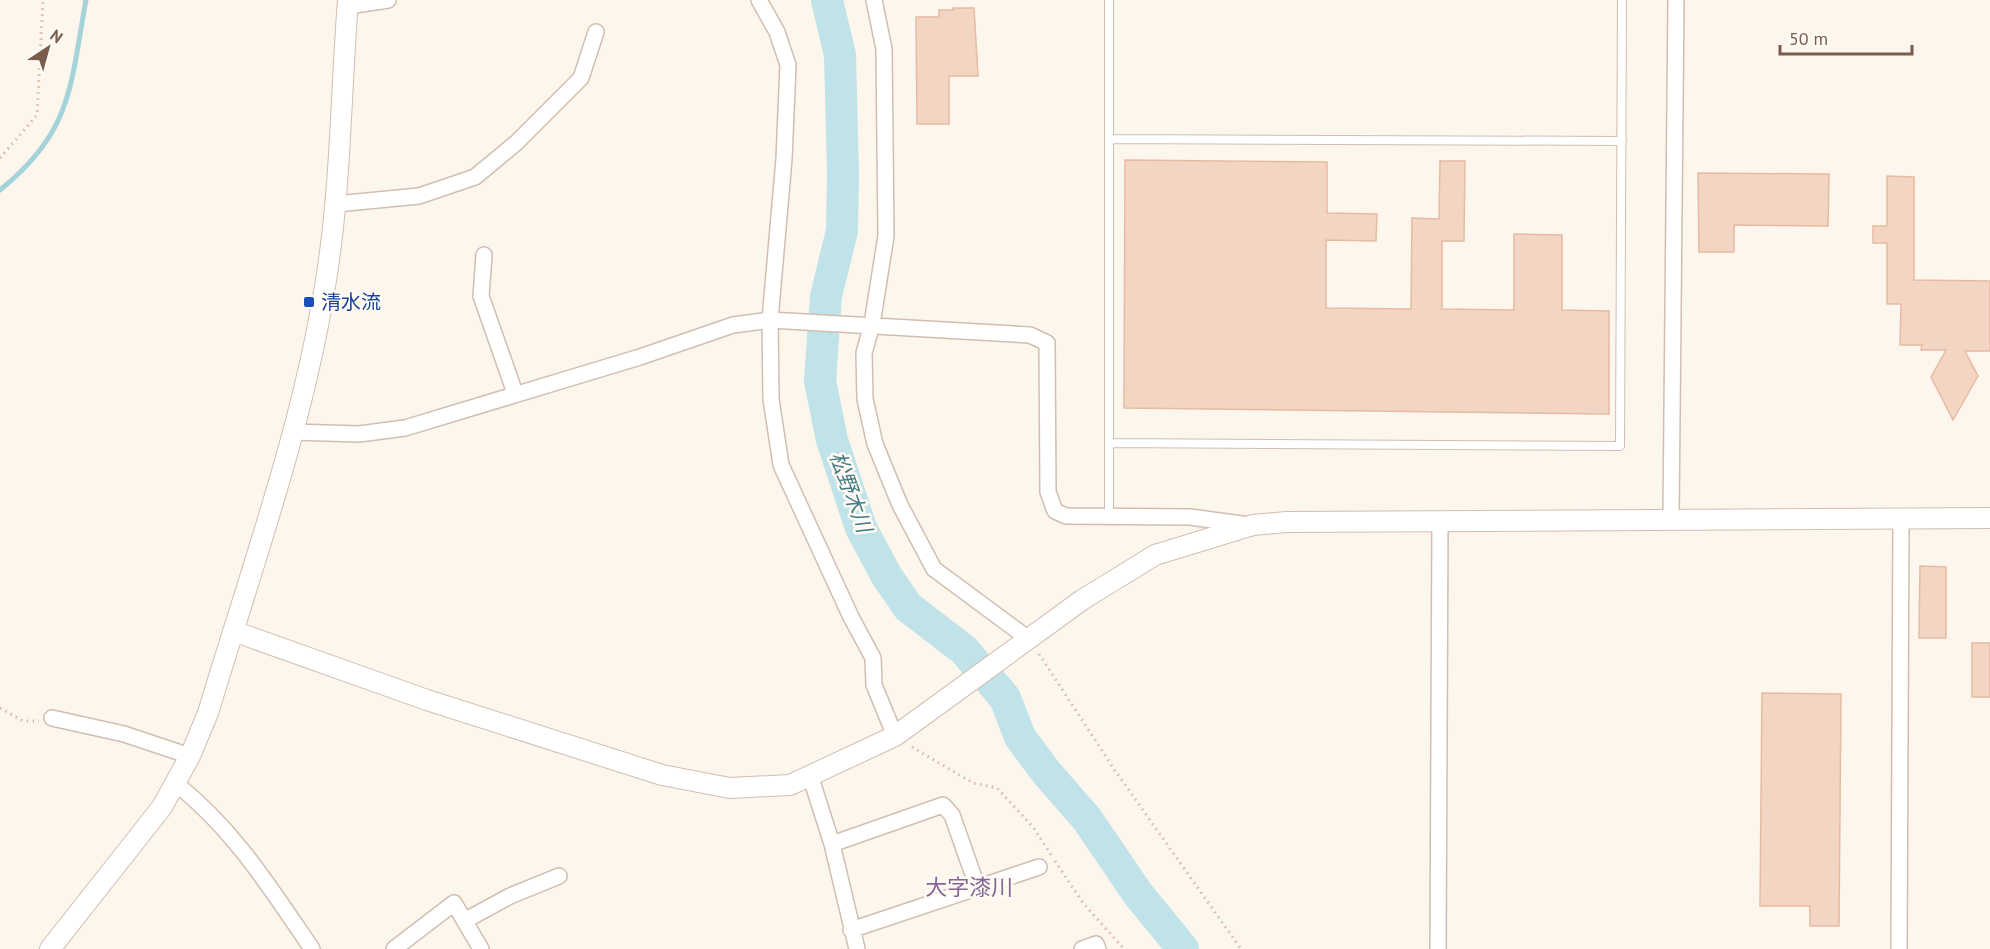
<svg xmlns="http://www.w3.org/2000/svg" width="1990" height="949" font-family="'PT Sans','Noto Sans JP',sans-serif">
  <rect width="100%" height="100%" fill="#fdf6ec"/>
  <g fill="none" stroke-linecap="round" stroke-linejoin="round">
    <!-- stream -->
    <path stroke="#a5d3da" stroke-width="5" d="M0,190c73,-59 70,-104 86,-190"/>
    <!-- river -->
    <path stroke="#bfe3e8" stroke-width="32" d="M827,0l13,55 3,117 -1,59 -16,65 -6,85 12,59 29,88 25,47 22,32 56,43 41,48 15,39 26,35 41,47 51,75 45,55"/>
  </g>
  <!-- building -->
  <path fill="#f3d5c3" stroke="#e6bba3" stroke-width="1.5" d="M953,8h21l4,68h-29v48h-32l-1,-107h23v-7h14z
    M1125,160l202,2v51l50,1 -1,27 -50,-1v68l85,1 1,-91 27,1 1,-58h25l-1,80h-22v68l72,1v-76l48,1v75l47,1v103l-485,-6z
    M1698,173l131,1 -1,52 -94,-1v27h-35z
    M1887,176l27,1v103l76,1v70h-25l13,25 -25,44 -22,-43 15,-27h-25l1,-5h-22l1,-41h-14v-61h-14v-17h14z
    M1920,566l26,1v71h-27z
    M1972,643h18v54h-18z
    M1762,693l79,1 -2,232h-29v-20h-50z"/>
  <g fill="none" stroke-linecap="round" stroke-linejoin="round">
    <!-- service casing -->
    <g stroke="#d1beb0" stroke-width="10">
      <path id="service" d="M1109,139l513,2
        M1109,443l511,3 2,-446
        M1109,516v-516"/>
    </g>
    <!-- minor casing -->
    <g stroke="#d1beb0" stroke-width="18">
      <path id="minor" d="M759,0l18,32 11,33 -4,94 -14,161 1,79 10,66 70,152 22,41 1,27 21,51
        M874,0l10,49 2,187 -14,88 -8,29 1,46 10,45 25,61 34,64 96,71
        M348,6l40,-6
        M336,204l83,-8 56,-19 41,-34 65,-65 15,-46
        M484,255l-3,41 34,97
        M293,432l66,2 46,-6 235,-71 93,-32 37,-5 260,15 17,8 1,149 7,19 11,5 124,1 59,8
        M1671,518l5,-518
        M52,718l72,16 66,22
        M810,775l22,69 25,105
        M175,783c58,45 96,106 137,166
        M832,844l111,-39 9,10 25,71
        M466,920l44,-24 49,-20
        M851,930l188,-63
        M394,949l60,-46 27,46
        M1082,949l14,-5 2,5
        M1438,949l2,-428
        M1899,949l2,-430"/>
    </g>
    <!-- tertiary casing -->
    <g stroke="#d1beb0" stroke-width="22">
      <path id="tertiary" d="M233,631l194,69 235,75 68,13 60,-3 105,-49 187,-136 73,-45 98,-30 33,-3 704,-4
        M50,949l112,-142 28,-51 18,-43c44,-147 98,-294 120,-446 13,-89 13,-178 20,-267"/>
    </g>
    <!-- path -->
    <path stroke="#d9b8a5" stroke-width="3" stroke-dasharray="1.5 4.5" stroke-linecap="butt" d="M0,158l37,-43 6,-115
      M1039,654l75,115 127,180
      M0,708l23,13h16
      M912,747l61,36 24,5 36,39 18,28
      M1055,861l28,42 41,46"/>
    <!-- service -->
    <use href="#service" stroke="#fff" stroke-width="8"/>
    <!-- minor -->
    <use href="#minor" stroke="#fff" stroke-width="15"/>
    <!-- tertiary -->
    <use href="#tertiary" stroke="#fff" stroke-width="20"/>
  </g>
  <!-- markers -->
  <rect fill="#1a4fb4" stroke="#fffaf3" stroke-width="2" x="303" y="296" width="12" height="12" rx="3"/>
  <g text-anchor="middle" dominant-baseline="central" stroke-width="5" stroke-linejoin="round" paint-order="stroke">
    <!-- transit labels -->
    <g font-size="20" fill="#164399" stroke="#fffaf3" text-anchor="start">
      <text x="321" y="302">清水流</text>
    </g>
    <!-- water labels -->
    <g font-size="21" font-style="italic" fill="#437c86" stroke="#fffaf3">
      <text transform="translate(851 492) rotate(70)">松野木川</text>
    </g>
    <!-- quarter labels -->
    <g font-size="22" fill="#846695" stroke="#fffaf3">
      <text x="969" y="887">大字漆川</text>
    </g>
  </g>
  <!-- north arrow -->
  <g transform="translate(48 48) rotate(36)" stroke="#fffaf3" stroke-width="4.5" paint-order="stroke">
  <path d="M0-4.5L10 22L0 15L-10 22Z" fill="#7a5c4d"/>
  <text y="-9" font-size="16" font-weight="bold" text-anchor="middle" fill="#7a5c4d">N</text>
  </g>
  <!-- scale -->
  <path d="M1780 45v9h132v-9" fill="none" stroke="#7a5c4d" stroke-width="3"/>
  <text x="1789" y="45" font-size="18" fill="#7a5c4d" stroke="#fffaf3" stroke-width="4.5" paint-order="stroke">50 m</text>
</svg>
